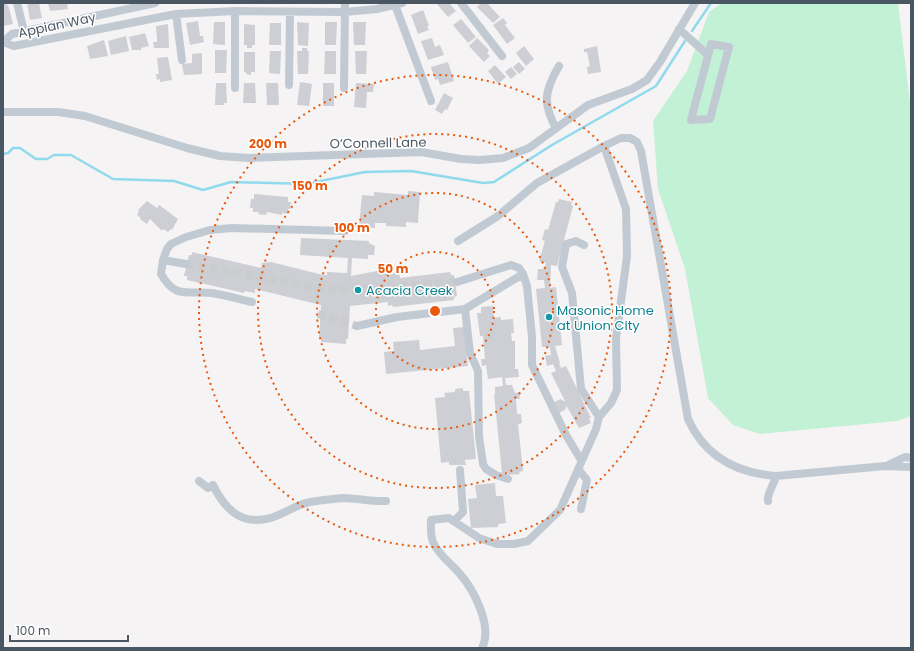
<svg xmlns="http://www.w3.org/2000/svg" width="914" height="651" font-family="Poppins,sans-serif">
  <rect width="100%" height="100%" fill="#f5f3f3"/>
  <!-- green -->
  <path fill="#c3f1d5" d="M722,3h176l13,108v305l-14,5 -137,13 -27,-9 -25,-27 -23,-129 -27,-80 -5,-68 34,-50 22,-59z"/>
  <g fill="none" stroke-linecap="round" stroke-linejoin="round">
    <!-- stream -->
    <path stroke="#90daee" stroke-width="2.5" d="M692,31l19,-28
      M3,154l5,-1 5,-5h7l16,11h11l7,-4h17l42,24 61,2 29,9 28,-8 75,2 59,-12 46,-1 72,12 11,-1 58,-37 104,-59 29,-45"/>
  </g>
  <!-- building -->
  <path fill="#cdcfd5" d="M3,3h3l3,5 4,16 -10,2z
    M27,3h12l3,15 -12,2z
    M48,3h19l1,6 -18,2z
    M436,3h13l7,8 -8,6z
    M481,3h6l13,14 -7,6 -16,-16z
    M423,10l6,16h-2l2,4 -11,4 -7,-19z
    M503,18l4,5 -2,2 10,13 -8,6 -14,-19z
    M461,19l15,18 -8,6 -15,-18z
    M198,21l2,15h3l1,6 -14,3 -4,-22z
    M214,22h11v23l-12,-1z
    M297,22l12,1 -1,23 -10,-1z
    M325,22h12l-1,23h-11z
    M353,22h13l-1,23h-11z
    M270,23h11v22h-12z
    M168,24l1,24h-15l-1,-6h4v-3l-1,-13z
    M244,24l11,1v20h-3v3h-5v-3h-3z
    M145,33l4,13 -8,2v2h-9l-3,-13z
    M126,36l3,15 -18,4 -3,-14z
    M432,38l3,9 5,-2 4,10 -16,5 -7,-19z
    M477,38l12,12 -2,3 3,3 -6,6 -15,-16z
    M104,40l4,16 -18,3 -3,-13z
    M524,46l10,13 -8,7 -10,-13z
    M597,46l4,26 -13,2 -1,-7 3,-1 -3,-14h-3v-3z
    M302,48h5v3h2l-1,23h-10l-1,-23h5z
    M215,50h12l-1,23h-11z
    M270,51h11l-1,23 -11,-1z
    M325,51h11v23h-12z
    M355,51h12l-1,23h-10z
    M244,52h11v20h-4v3l-5,-1v-2h-2z
    M202,53v21l-18,1 -2,-11 10,-1v-9z
    M168,57l4,23 -12,2v-3l-3,1 -1,-6h3l-2,-16z
    M448,62l6,19 -14,4 -2,-6 -3,1 -4,-13z
    M519,62l6,7 -6,5 -6,-7z
    M495,65l11,12 -8,7 -10,-13z
    M511,67l6,7 -6,5 -6,-7z
    M300,82l12,2 -3,22 -12,-1z
    M216,83h10l1,20h-3v2h-9z
    M244,83h11l1,20h-13z
    M266,83h12l1,22h-12z
    M323,83h11v23h-11z
    M356,83l18,1 -1,8h-6l-1,16 -12,-1z
    M444,93l9,5 -6,12 -2,-1 -3,5 -7,-4z
    M408,191l12,1 -2,31 -12,-1v5l-20,-1v-3h-11v5l-16,-1 3,-32 12,1v-4l34,3z
    M254,194l34,3v5h3l-1,7h-2v5l-6,-1v2l-15,-3 -1,3 -8,-1 1,-2h-6v-4h-3l1,-9h3z
    M559,199l13,3 -1,3 2,1 -16,60 -6,-1 -1,23 6,-1 6,58 -7,1 5,17h-1l2,5 5,-2 25,52h-2l2,5 -12,5 -13,-23v4l-7,4 -5,-11 7,-3 2,2h2l-14,-28 5,-2 -3,-7 -6,2 -2,-10 6,-1 -1,-8h-8l-6,-58 9,-1 -1,-8h-7l1,-11h6l2,-6 -7,-2 6,-20 -3,-1 3,-11 3,1 8,-28h2z
    M147,201l10,7 2,-3 19,14 -6,11 -1,-1 -3,3 -5,-3 -1,2 -12,-12 -3,5 -7,-5 1,-1 -4,-3 2,-4 -1,-1z
    M301,238l68,3v2l6,3 -1,9h-6v4l-16,-1 -1,18 26,-5 10,1 1,2 11,-1 1,5 50,-6 1,3h3l3,21 -3,1v3l-61,7 -1,-2 -4,1v-4l-38,4 -2,33h-2v5l-25,-2v-4h-2l2,-33 -66,-16v4l-10,-2 -1,2 -57,-13v-4h-3l5,-21h3v-3l69,16 1,-5 9,-1 52,13h4v-3l20,1 1,-15 -48,-3z
    M493,306l1,12 7,-1v3l12,-1 1,14h-3l1,8h3v28h3l1,8 -14,1 1,7h6l3,8 4,-1 1,7h-4l1,15h4l1,9 -4,1 5,47 -4,1 1,2 -12,1v-2h-6l-8,-79h1v-7l8,-1 -1,-9 -14,2 -2,-14 -4,1 -1,-7h4l-2,-23h-3l-3,-23h4v-6z
    M464,327l4,39 -82,8 -2,-22 10,-1 -1,-9 26,-2 1,10 35,-4 -2,-18z
    M463,388v3h6l7,68 -11,1 1,5h-17v-3l-8,1 -6,-65 10,-1 -1,-4 11,-1v-3z
    M495,483l1,13h7l3,27 -8,1v3l-27,1 -3,-29 9,-1 -2,-13z"/>
  <g fill="none" stroke-linecap="round" stroke-linejoin="round">
    <!-- minor-tunnel -->
    <path stroke="#caccce" stroke-width="8" stroke-dasharray="8 4" stroke-linecap="butt" d="M186,264l136,24 30,2 105,-8
      M318,314l39,12"/>
    <!-- minor -->
    <path stroke="#c1cad2" stroke-width="8" d="M17,3l7,28
      M461,3l41,53
      M395,5l36,96
      M235,11v77
      M176,14l6,46
      M679,29l29,26
      M3,42l11,4 162,-32 59,-3 110,1 32,-3 25,-6
      M3,42l9,-8 143,-31
      M711,44l18,3 -19,72 -19,1z
      M289,85l1,-73
      M344,88l1,-85
      M3,112h55l27,4 102,32 33,8 29,2 172,-6 40,7 18,1 24,-2 26,-10 59,-43 44,-16 15,-9 13,-18 35,-59
      M556,128c-14,-25 -11,-38 3,-62
      M458,241l40,-25 39,-33 67,-37 17,-8h9l7,4 4,9 47,268c17,38 48,54 88,57l109,-10 26,1
      M163,260l23,4
      M457,282l54,-17 8,3 4,6 4,12 5,51v28l34,70 15,25
      M252,302c-13,-3 -27,-7 -40,-9 -25,-3 -36,7 -51,-19l2,-14 4,-11 4,-5 15,-7 24,-7 22,-2 113,3
      M357,326l40,-9 68,-8
      M599,417l12,-14 6,-13 -1,-51 11,-83 -1,-47 -22,-63
      M888,465l17,-8 6,1
      M578,469l9,11 -6,29
      M508,479l-12,-4 -10,-6 -3,-5 -4,-28 -1,-65 -8,-18 -5,-44 58,-35
      M199,481l9,7 5,-3c13,27 32,43 63,31 11,-4 22,-12 34,-14 10,-2 22,-3 33,-4 14,0 28,4 43,3
      M768,501c-1,-8 6,-16 8,-25
      M454,521l9,-9 -3,-42
      M482,648c11,-21 -8,-58 -22,-74 -9,-11 -21,-18 -27,-32 -3,-7 -2,-15 -2,-22l18,-2 30,20 18,6h17l14,-3 32,-31 36,-81 3,-12 -18,-28 -9,-96 -10,-26 4,-23 10,-3 8,4"/>
  </g>
  <!-- distance rings -->
  <g fill="none" stroke="#e8590c" stroke-width="2" stroke-dasharray="2 4">
    <circle cx="435" cy="311" r="59"/>
    <circle cx="435" cy="311" r="118"/>
    <circle cx="435" cy="311" r="177"/>
    <circle cx="435" cy="311" r="236"/>
  </g>
  <!-- markers -->
  <g fill="#0f9aa8" stroke="#fff" stroke-width="1.5">
    <circle cx="358" cy="290" r="4"/>
    <circle cx="549" cy="317" r="4"/>
  </g>
  <g text-anchor="middle" dominant-baseline="central" stroke-width="3" stroke-linejoin="round" paint-order="stroke">
    <!-- street labels -->
    <g font-size="13" fill="#4a5661" stroke="#fff">
      <text transform="translate(57 25) rotate(-12)">Appian Way</text>
      <text transform="translate(378 143) rotate(-1)">O’Connell Lane</text>
    </g>
    <!-- culture labels -->
    <g font-size="13" fill="#0d838f" stroke="#fff" text-anchor="start">
      <text x="366" y="290">Acacia Creek</text>
      <text x="557" y="310">Masonic Home<tspan x="557" dy="15">at Union City</tspan></text>
    </g>
  </g>
  <circle cx="435" cy="311" r="6" fill="#e8590c" stroke="#fff" stroke-width="2"/>
  <g font-size="12" text-anchor="middle" font-weight="bold" fill="#e8590c" stroke="#fff" stroke-width="3" stroke-linejoin="round" paint-order="stroke">
    <text x="268" y="148">200 m</text>
    <text x="310" y="190">150 m</text>
    <text x="352" y="232">100 m</text>
    <text x="393" y="273">50 m</text>
  </g>
  <!-- border -->
  <rect width="914" height="651" fill="none" stroke="#4a5661" stroke-width="8"/>
  <!-- scale -->
  <path d="M10 635v6h118v-6" fill="none" stroke="#4a5661" stroke-width="2"/>
  <text x="16" y="635" font-size="12" fill="#4a5661" stroke="#ffffff" stroke-width="3" paint-order="stroke">100 m</text>
</svg>
